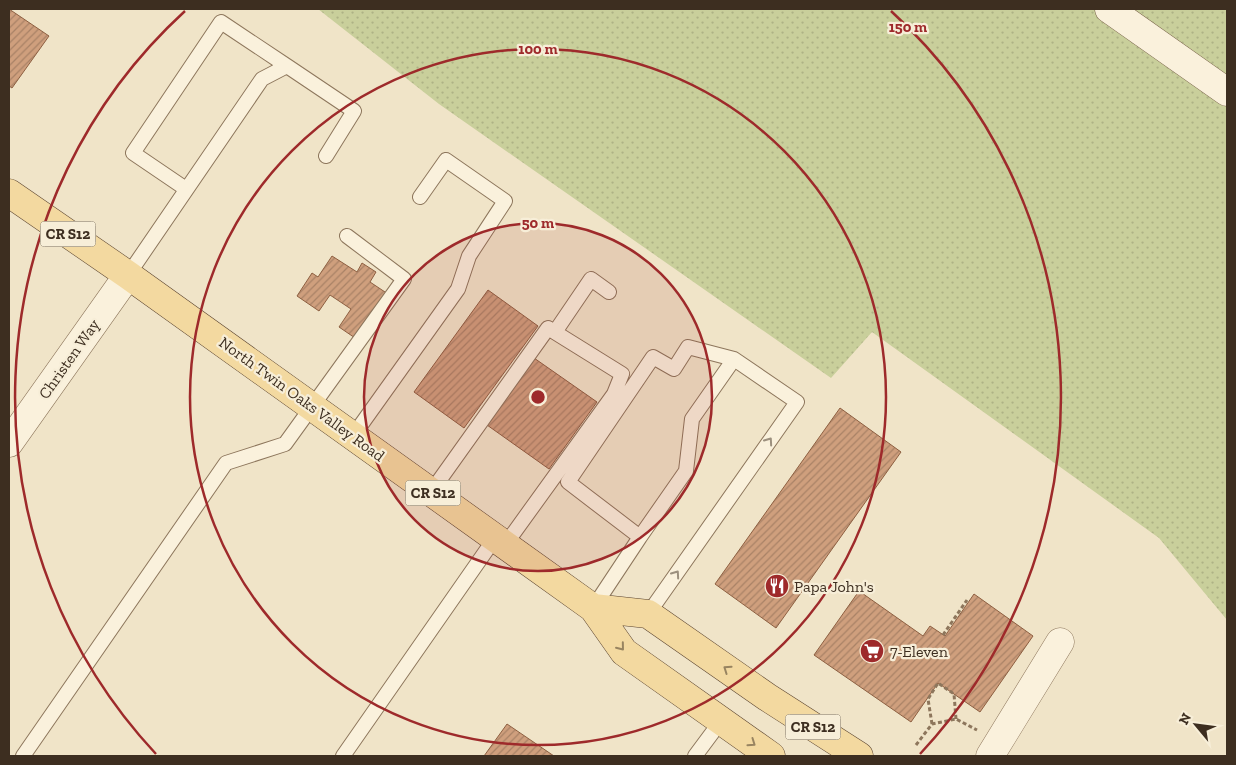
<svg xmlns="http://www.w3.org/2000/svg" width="1236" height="765" font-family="'Zilla Slab',serif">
  <defs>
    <pattern id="grass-dots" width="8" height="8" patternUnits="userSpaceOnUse" patternTransform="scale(1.25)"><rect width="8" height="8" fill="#c9cf9b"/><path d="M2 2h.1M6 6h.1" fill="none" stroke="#aeb285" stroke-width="1.8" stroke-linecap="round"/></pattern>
    <pattern id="building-hatch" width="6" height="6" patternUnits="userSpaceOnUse" patternTransform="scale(1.25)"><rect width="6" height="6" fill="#cf9f7d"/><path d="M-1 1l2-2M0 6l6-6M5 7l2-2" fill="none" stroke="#a98266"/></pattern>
  </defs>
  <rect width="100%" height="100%" fill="#f0e4c8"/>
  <!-- grass -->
  <path fill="url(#grass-dots)" d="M318,9h909v611l-68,-82 -287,-206 -41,46 -392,-274z"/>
  <!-- building -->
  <path fill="url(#building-hatch)" stroke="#8d5f41" d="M9,9l40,27 -37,52 -3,-2z
    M332,256l25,16 5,-9 14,9 -6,10 18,12 -30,46 -19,-13 12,-18 -21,-14 -11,16 -22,-15 15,-23 6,4z
    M488,290l50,36 -74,102 -50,-36z
    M534,358l63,44 -48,67 -62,-44z
    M840,408l61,44 -125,176 -61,-44z
    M859,591l64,45 7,-10 15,10 29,-42 59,42 -53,76 -42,-29 -27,39 -97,-67z
    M507,724l47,32h-70z"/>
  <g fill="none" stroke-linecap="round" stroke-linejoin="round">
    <!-- service casing -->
    <g stroke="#8d765c" stroke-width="16">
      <path id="service" d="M186,189l-53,-36 88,-131 66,44
        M128,275l134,-196 25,-13 67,45 -28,45
        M555,332l36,-53 18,13
        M353,436l105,-147 11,-33 36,-55 -59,-41 -26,37
        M431,492l117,-164 74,46 -8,20 -109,151
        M593,608l47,-71 46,-66 6,-52 42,-60 -46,-12 -14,22 -21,-12 -85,125 72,55
        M648,614l149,-212 -63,-43
        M23,756l203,-293 59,-19 119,-165 -57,-43
        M343,756l152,-218
        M695,756l26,-35"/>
    </g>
    <!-- minor casing -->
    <g stroke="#8d765c" stroke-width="29">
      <path id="minor" d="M9,443l119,-168
        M990,756l70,-114"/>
    </g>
    <!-- secondary casing -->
    <g stroke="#6f573f" stroke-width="29">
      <path id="secondary" d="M1109,9l118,83"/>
    </g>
    <!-- primary casing -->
    <g stroke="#5b4430" stroke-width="29">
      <path id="primary" d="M9,193l119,82 465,333 31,44 147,104
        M593,608l55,6 119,83 92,59"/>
    </g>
    <!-- path -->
    <path stroke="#8d765c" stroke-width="3" stroke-dasharray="4 2.5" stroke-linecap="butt" d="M943,635l24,-35
      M932,724l-4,-25 10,-16 16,11 2,25
      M916,745l16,-21 24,-5 21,11"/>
    <!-- service -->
    <use href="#service" stroke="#faf1dc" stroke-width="14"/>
    <!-- minor -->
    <use href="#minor" stroke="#faf1dc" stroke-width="28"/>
    <!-- secondary -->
    <use href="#secondary" stroke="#faf1dc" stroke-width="28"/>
    <!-- primary -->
    <use href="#primary" stroke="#f3d9a0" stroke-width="28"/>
  </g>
  <!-- one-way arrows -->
  <defs><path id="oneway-chevron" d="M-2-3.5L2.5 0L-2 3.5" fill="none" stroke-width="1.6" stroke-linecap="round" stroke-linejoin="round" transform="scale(1.25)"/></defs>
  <g stroke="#9c907e">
    <use href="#oneway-chevron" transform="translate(769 441) rotate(-55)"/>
    <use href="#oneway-chevron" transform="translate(676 574) rotate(-55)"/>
  </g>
  <g stroke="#988460">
    <use href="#oneway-chevron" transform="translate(621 647) rotate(51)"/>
    <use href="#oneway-chevron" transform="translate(727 669) rotate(-145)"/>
    <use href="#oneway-chevron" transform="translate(752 743) rotate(35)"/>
  </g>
  <!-- distance rings -->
  <circle cx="538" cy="397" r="174" fill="#9e2a2b" fill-opacity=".12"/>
  <g fill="none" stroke="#9e2a2b" stroke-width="2.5">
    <circle cx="538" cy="397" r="174"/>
    <circle cx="538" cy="397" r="348"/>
    <path d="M156 754A523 523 0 0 1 185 11M891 11A523 523 0 0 1 920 754"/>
  </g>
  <!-- icons -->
  <defs>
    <g id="restaurant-disc" transform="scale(1.25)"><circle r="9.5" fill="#9e2a2b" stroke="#f7eed8"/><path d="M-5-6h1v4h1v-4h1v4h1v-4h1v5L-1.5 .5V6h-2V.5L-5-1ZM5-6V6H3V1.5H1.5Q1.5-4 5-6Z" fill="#fff"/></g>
    <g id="supermarket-disc" transform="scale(1.25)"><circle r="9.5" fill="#9e2a2b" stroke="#f7eed8"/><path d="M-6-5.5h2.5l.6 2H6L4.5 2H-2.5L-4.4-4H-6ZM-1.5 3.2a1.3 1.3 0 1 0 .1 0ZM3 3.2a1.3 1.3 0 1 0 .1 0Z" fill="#fff"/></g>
  </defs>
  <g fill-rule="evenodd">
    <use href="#restaurant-disc" x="777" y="586"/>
    <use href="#supermarket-disc" x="872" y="651"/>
  </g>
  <g text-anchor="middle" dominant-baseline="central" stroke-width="4.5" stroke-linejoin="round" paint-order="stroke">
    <!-- shield labels -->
    <g fill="#f7eed8" stroke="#756857" stroke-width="1">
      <rect x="40.5" y="221.5" width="55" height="25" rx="4"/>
      <rect x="405.5" y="480.5" width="55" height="25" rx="4"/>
      <rect x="785.5" y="714.5" width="55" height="25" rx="4"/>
    </g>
    <g font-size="15" font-weight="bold" fill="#3d2e20">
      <text x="68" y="234">CR S12</text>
      <text x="433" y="493">CR S12</text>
      <text x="813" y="727">CR S12</text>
    </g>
    <!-- street labels -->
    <g font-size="16" fill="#3d2e20" stroke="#f7eed8">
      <text transform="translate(69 359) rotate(-55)">Christen Way</text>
      <text transform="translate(302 399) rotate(36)">North Twin Oaks Valley Road</text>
    </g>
    <!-- poi labels -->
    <g font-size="16" fill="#3d2e20" stroke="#f7eed8" text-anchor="start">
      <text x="794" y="586">Papa John's</text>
      <text x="890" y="651">7-Eleven</text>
    </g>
  </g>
  <circle cx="538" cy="397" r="8" fill="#9e2a2b" stroke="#f7eed8" stroke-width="2.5"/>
  <g font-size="15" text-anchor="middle" font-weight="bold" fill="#9e2a2b" stroke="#f7eed8" stroke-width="4.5" stroke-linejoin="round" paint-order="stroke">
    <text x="908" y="32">150 m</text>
    <text x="538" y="54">100 m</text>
    <text x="538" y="228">50 m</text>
  </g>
  <!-- border -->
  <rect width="1236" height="765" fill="none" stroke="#3d2e20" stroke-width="20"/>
  <!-- north arrow -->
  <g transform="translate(1196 725) rotate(299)" stroke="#f7eed8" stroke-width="4" paint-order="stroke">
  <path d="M0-4L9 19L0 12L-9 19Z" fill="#3d2e20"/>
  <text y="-8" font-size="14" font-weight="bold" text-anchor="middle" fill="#3d2e20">N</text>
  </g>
</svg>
